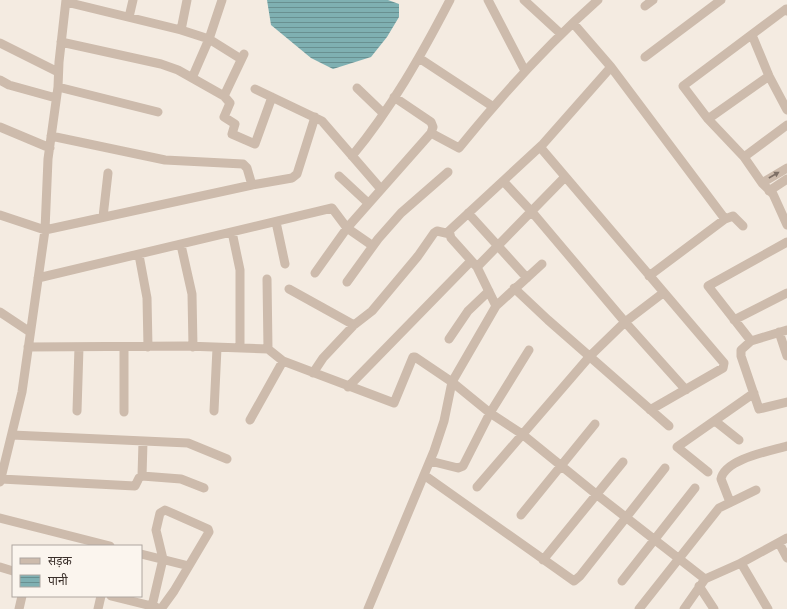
<svg xmlns="http://www.w3.org/2000/svg" width="787" height="609" font-family="Figtree,'Noto Sans Devanagari',sans-serif">
  <defs>
    <pattern id="water-rules" width="6" height="5" patternUnits="userSpaceOnUse"><rect width="6" height="5" fill="#7fb0b2"/><path d="M0 2.5h6" fill="none" stroke="#699091"/></pattern>
  </defs>
  <rect width="100%" height="100%" fill="#f4ebe1"/>
  <!-- water -->
  <path fill="url(#water-rules)" d="M267,0h121l11,4v13l-12,20 -16,20 -38,12 -22,-11 -40,-33z"/>
  <g fill="none" stroke-linecap="round" stroke-linejoin="round">
    <!-- minor -->
    <path stroke="#cdbbac" stroke-width="9" d="M488,0l37,71
      M524,0l37,34
      M66,2l115,28 6,-30
      M645,6l8,-6
      M787,11l-1,-2 -103,77 25,33 36,38 18,26 11,11 14,31
      M129,17l4,-17
      M573,23l38,44 114,152
      M181,30l28,9 32,20
      M752,35l17,41 18,34
      M61,42l100,22 17,6 46,26 6,7 -6,14 11,7 -3,10 23,10 17,-47
      M0,43l58,29
      M645,57l76,-57
      M419,58l73,48
      M192,78l17,-39 13,-39
      M0,80l9,5 47,13
      M58,87l100,25
      M357,88l26,25
      M255,89l67,32 58,67
      M224,96l20,-42
      M708,119l61,-43
      M0,127l50,21
      M431,133l28,15c43,-53 88,-103 139,-148
      M51,136l114,24 78,4 4,4 5,17
      M540,147l184,216 -1,5 -73,42
      M352,156c39,-47 70,-102 98,-156
      M744,157l43,-32
      M339,176l29,27
      M503,181l29,31 93,110 61,68
      M762,183l25,-15
      M769,191l18,-12
      M468,213l59,65
      M0,215l45,15 207,-45 40,-7 5,-4 18,-57
      M103,217l5,-44
      M276,222l9,42
      M232,232l8,38v78
      M181,245l11,49 1,53
      M139,255l8,43 1,49
      M477,267l88,-90
      M315,273l32,-45 84,-95 2,-6 -2,-5 -37,-25
      M649,276l76,-57 8,-3 10,10
      M38,278l294,-70 15,20 26,18
      M267,279l1,70
      M347,282l31,-43 23,-26 47,-41
      M514,288l34,32 121,106
      M289,289l65,36
      M496,306l46,-42
      M0,312l30,20
      M734,320l53,-27
      M787,330l-36,11 -10,9v6l18,53 28,-7
      M779,332l8,24
      M449,339l19,-28 21,-20
      M751,341l-43,-55 79,-44
      M28,347l158,-1 82,3 15,12 111,42 19,-46h2l37,25 38,31 32,21 74,60 109,85 -21,30
      M313,373l10,-15 31,-33 18,-14 46,-55 16,-23 3,-2 13,3
      M348,387l123,-126
      M77,411l2,-64
      M214,411l3,-63
      M124,412v-65
      M250,420l33,-59
      M715,421l24,19
      M12,435l176,8 39,16
      M430,461l28,7 5,-2 27,-53 39,-63
      M708,472l-31,-25 77,-54
      M424,475l150,106 6,-5 85,-108
      M142,476l1,-34
      M1,479l134,7 4,-8 3,-2 39,3 23,9
      M0,482l22,-90 23,-162 3,-71 10,-72 1,-25 7,-62
      M477,487l113,-131 35,-34 38,-29
      M730,502l-9,-23c4,-20 49,-28 66,-33
      M521,515l74,-91
      M0,518l110,28
      M779,543l8,15
      M141,554l48,12
      M543,560l80,-98
      M741,563l27,46
      M0,567l13,4
      M705,579l36,-16 46,-25
      M622,581l73,-93
      M699,586l15,23
      M111,596l45,11
      M152,606l11,-47 -7,-29 4,-17 5,-3 43,19 1,3 -35,59 -13,18
      M19,609l3,-13
      M98,609l3,-13
      M368,609l66,-158 10,-30 8,-39 44,-76 -19,-39 -26,-29 -2,-7 94,-87 68,-77
      M639,609l80,-101 37,-18"/>
  </g>
  <!-- one-way arrows -->
  <defs><path id="oneway-solid" d="M-6-.8H1V-3.2L6.5 0L1 3.2V.8H-6Z"/></defs>
  <use fill="#7d6f65" href="#oneway-solid" transform="translate(774 175) rotate(-30)"/>
  <!-- legend -->
  <rect x="12" y="545" width="130" height="52" fill="#fbf5ee" stroke="#aea6a0"/>
  <rect x="20" y="558" width="20" height="6" fill="#cdbbac" stroke="#aea6a0"/>
  <text x="48" y="565" font-size="12" fill="#3b302b">सड़क</text>
  <rect x="20" y="575" width="20" height="12" fill="url(#water-rules)" stroke="#aea6a0"/>
  <text x="48" y="585" font-size="12" fill="#3b302b">पानी</text>
</svg>
